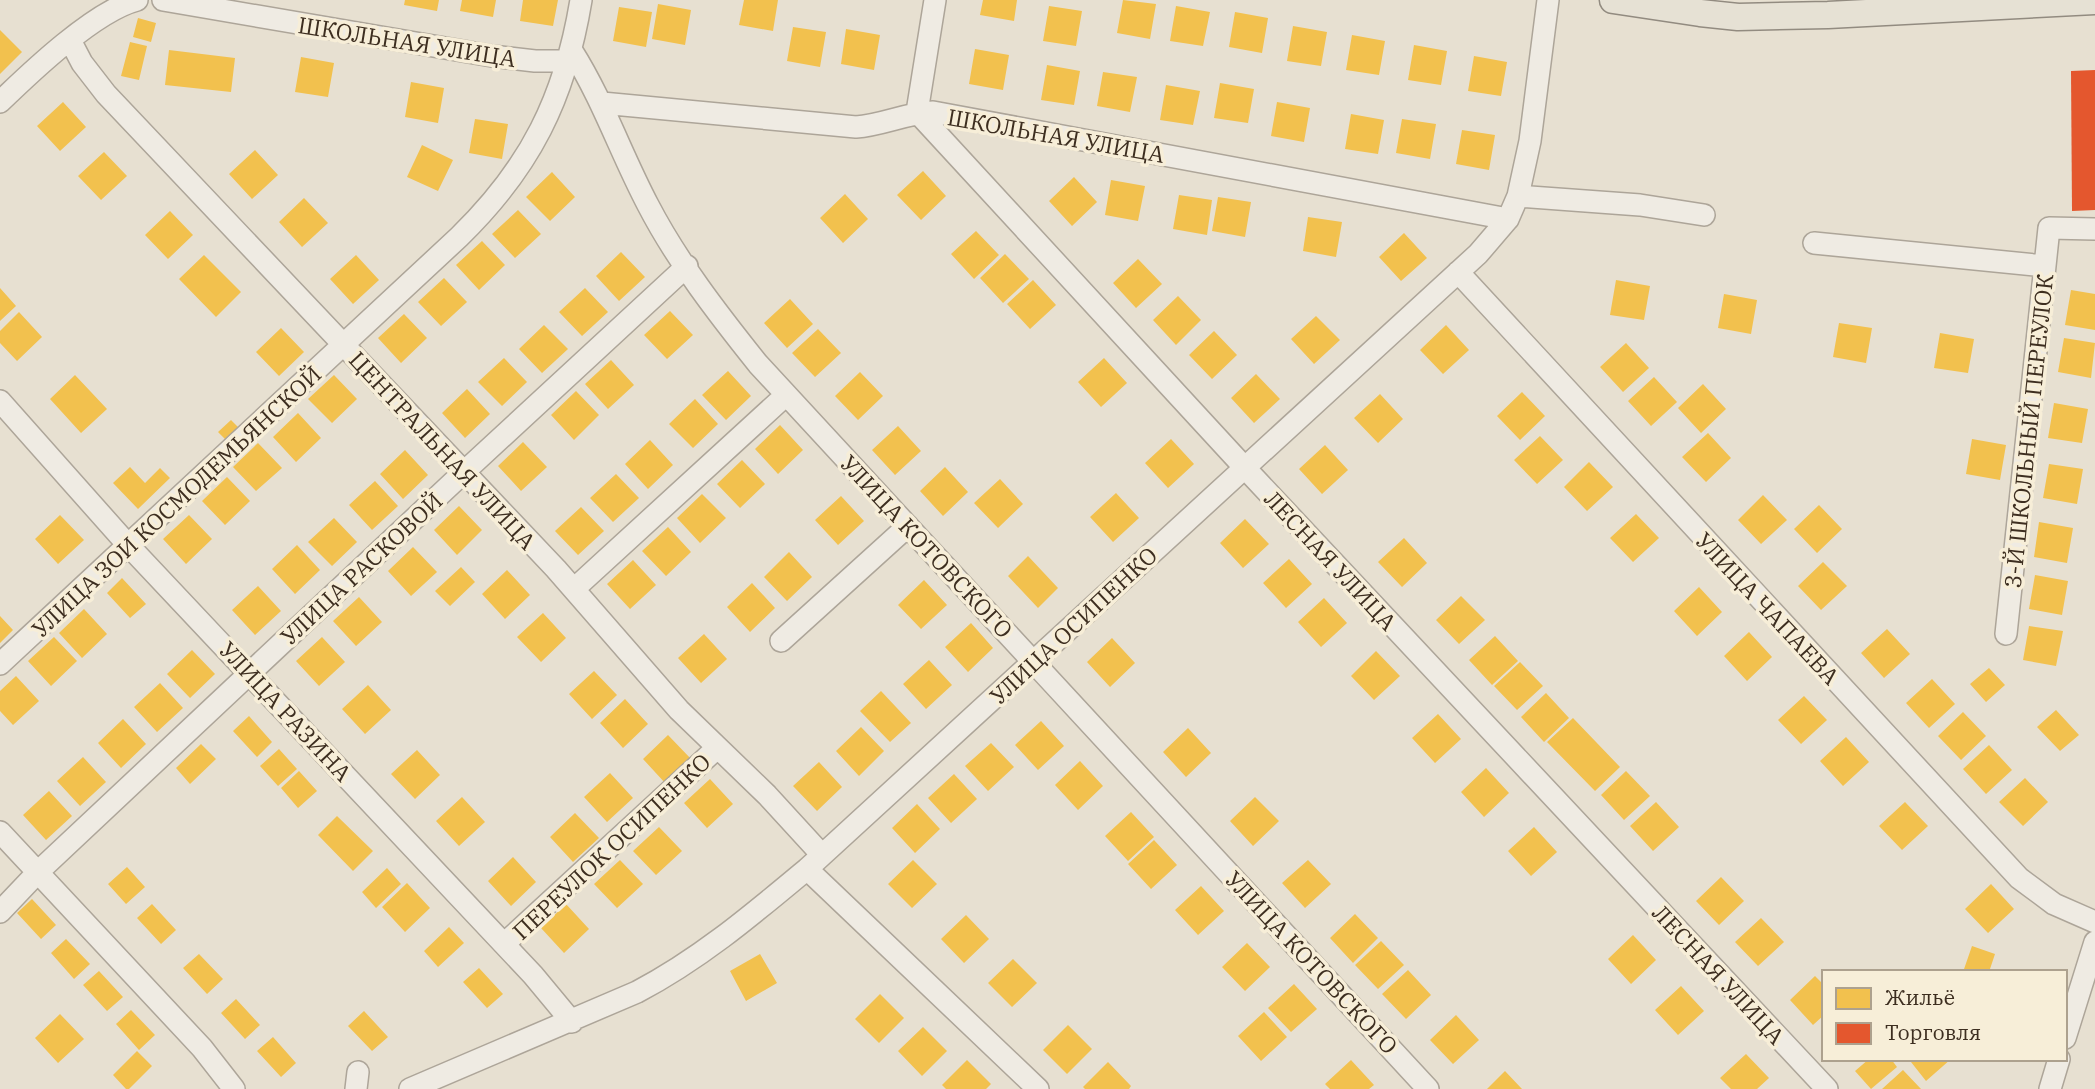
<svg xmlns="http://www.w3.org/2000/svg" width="2095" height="1089" font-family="'IBM Plex Serif',serif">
  <rect width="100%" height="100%" fill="#e7e0d1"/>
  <!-- homes -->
  <path fill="#f2c14e" d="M405,0h34l-2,11 -33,-6z
    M462,0h34l-3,17 -33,-6z
    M523,0h35l-5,26 -33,-5z
    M744,0h34l-5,31 -34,-6z
    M983,0h34l-3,21 -34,-6z
    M1123,0l33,4 -6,35 -33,-6z
    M658,4l33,6 -6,35 -33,-6z
    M1049,6l33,5 -6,35 -33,-5z
    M1176,6l34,6 -7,34 -33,-5z
    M619,7l33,5 -6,35 -33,-6z
    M1235,12l33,6 -6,35 -33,-6z
    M138,18l18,5 -5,19 -18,-5z
    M1293,26l34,6 -6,34 -34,-5z
    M793,27l33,5 -6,35 -33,-6z
    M846,29l34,6 -6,35 -33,-6z
    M0,30l22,22 -22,22z
    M1352,35l33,6 -6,34 -33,-5z
    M130,42l17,4 -8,34 -18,-4z
    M1414,45l33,6 -6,34 -33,-5z
    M975,49l34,6 -6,35 -34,-6z
    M169,50l66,8 -4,34 -66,-7z
    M1474,56l33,6 -6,34 -33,-5z
    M301,57l33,6 -6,34 -33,-5z
    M1047,65l33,6 -6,34 -33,-5z
    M1103,72l34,5 -7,35 -33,-6z
    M411,82l33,6 -6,35 -33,-6z
    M1220,83l34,6 -6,34 -34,-5z
    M1166,85l34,6 -7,34 -33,-5z
    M63,102l23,25 -26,24 -23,-25z
    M1277,102l33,6 -6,34 -33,-6z
    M1351,114l33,6 -6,34 -33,-5z
    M475,119l33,5 -6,35 -33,-6z
    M1402,119l34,5 -6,35 -34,-6z
    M1462,130l33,5 -6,35 -33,-6z
    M422,145l31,15 -15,31 -31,-14z
    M255,150l23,25 -26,24 -23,-25z
    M104,152l23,24 -26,24 -23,-24z
    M923,171l23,25 -25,24 -24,-25z
    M552,172l23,25 -25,24 -24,-24z
    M1074,177l23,25 -25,24 -23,-25z
    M1111,180l34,6 -7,35 -33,-6z
    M845,194l23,25 -25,24 -23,-25z
    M1179,195l33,5 -5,35 -34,-6z
    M1218,197l33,5 -6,35 -33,-6z
    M304,198l24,25 -26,24 -23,-25z
    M518,210l23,24 -26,24 -23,-24z
    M170,211l23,24 -25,24 -23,-24z
    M1308,217l34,5 -6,35 -33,-6z
    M976,231l23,24 -25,24 -23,-25z
    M1404,233l23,25 -26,23 -22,-24z
    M482,241l23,24 -26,25 -23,-25z
    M621,252l24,25 -26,24 -23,-25z
    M1005,254l24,25 -26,24 -23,-25z
    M204,255l37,37 -25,25 -37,-38z
    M356,255l23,25 -26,24 -23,-25z
    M1138,259l24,25 -26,24 -23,-25z
    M444,278l23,24 -26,24 -23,-24z
    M1033,280l23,25 -26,24 -23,-25z
    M1616,280l34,6 -6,34 -34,-5z
    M0,288l16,18 -16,15z
    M585,288l23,24 -26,24 -23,-24z
    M2071,290l24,4v36l-30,-5z
    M1724,294l33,6 -6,34 -33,-6z
    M1178,296l23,24 -25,25 -23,-25z
    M790,299l23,25 -26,24 -23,-25z
    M670,311l23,24 -26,24 -23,-24z
    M19,312l23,25 -25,24 -17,-18v-12z
    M404,314l23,24 -26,25 -23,-25z
    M1316,316l24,24 -26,24 -23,-25z
    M1839,323l33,5 -6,35 -33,-6z
    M544,325l24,24 -26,24 -23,-24z
    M1446,325l23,25 -26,24 -23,-24z
    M281,328l23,24 -25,24 -23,-24z
    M818,329l23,24 -26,24 -23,-24z
    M1214,331l23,24 -25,24 -23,-24z
    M1940,333l34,6 -6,34 -34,-5z
    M2064,338l31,5 -4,35 -33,-6z
    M1626,343l23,25 -26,24 -23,-25z
    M504,358l23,24 -25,24 -24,-24z
    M1104,358l23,25 -26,24 -23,-25z
    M611,360l23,25 -26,24 -23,-25z
    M728,371l23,25 -25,24 -24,-25z
    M860,372l23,24 -25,24 -23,-24z
    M1256,374l24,25 -26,24 -23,-25z
    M75,375l32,34 -26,24 -31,-34z
    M334,375l23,24 -25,24 -24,-24z
    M1654,377l23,25 -26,24 -23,-25z
    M1703,384l23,25 -25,24 -23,-25z
    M467,389l23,25 -25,24 -23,-25z
    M576,391l23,24 -25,25 -23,-25z
    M1522,392l23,24 -25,24 -23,-24z
    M1380,394l23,25 -25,24 -24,-25z
    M695,399l23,25 -25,24 -24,-24z
    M2054,403l34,6 -6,34 -34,-5z
    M298,413l23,25 -25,24 -23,-25z
    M231,420l9,9 -13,12 -9,-9z
    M780,425l23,25 -25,24 -23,-25z
    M898,426l23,25 -26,24 -23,-25z
    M1708,433l23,25 -25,24 -24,-25z
    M1540,436l23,24 -26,24 -23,-24z
    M1171,439l23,25 -26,24 -23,-25z
    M1972,439l34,6 -6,35 -34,-6z
    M650,440l23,25 -25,24 -23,-25z
    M523,442l24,25 -26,24 -23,-25z
    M258,443l24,25 -26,23 -23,-24z
    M1325,445l23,25 -26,24 -23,-25z
    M405,450l23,25 -25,24 -23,-25z
    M742,460l23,24 -25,24 -23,-24z
    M1589,462l24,25 -26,24 -23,-24z
    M2049,464l34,5 -6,35 -34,-6z
    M130,467l15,16 15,-15 10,10 -32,31 -25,-26z
    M945,467l23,25 -25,24 -23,-25z
    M616,474l23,24 -26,24 -23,-24z
    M227,477l23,24 -25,24 -23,-24z
    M1000,479l23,25 -25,24 -24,-25z
    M375,481l23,25 -26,24 -23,-25z
    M1116,493l23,25 -26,24 -23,-25z
    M702,494l24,24 -26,25 -23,-25z
    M1763,495l24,25 -26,24 -23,-24z
    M841,496l23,25 -26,24 -23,-25z
    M1819,505l23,24 -25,24 -23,-24z
    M459,506l23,24 -25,25 -23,-25z
    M581,507l23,24 -26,24 -23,-24z
    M1636,514l23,24 -26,24 -23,-24z
    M60,515l24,25 -26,24 -23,-25z
    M189,515l23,24 -26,25 -23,-25z
    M334,518l23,24 -25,24 -24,-24z
    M1245,519l24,25 -26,24 -23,-25z
    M2039,522l34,6 -6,35 -33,-6z
    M668,527l23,25 -25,24 -24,-25z
    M1404,538l23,25 -25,24 -24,-25z
    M297,545l23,25 -25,24 -23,-25z
    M413,547l24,25 -26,24 -23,-25z
    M789,552l23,25 -25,24 -23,-24z
    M1028,556l30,32 -20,20 -30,-32z
    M1289,559l23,25 -26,24 -23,-25z
    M633,560l23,25 -26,24 -23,-25z
    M1823,562l24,24 -26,24 -23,-24z
    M461,567l14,15 -25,24 -15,-15z
    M507,570l23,25 -25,24 -23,-25z
    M2035,575l33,6 -6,34 -33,-6z
    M122,578l24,26 -16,14 -23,-25z
    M924,580l23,25 -26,24 -23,-24z
    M752,583l23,25 -25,24 -23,-25z
    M258,586l23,25 -26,24 -23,-25z
    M1699,587l23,25 -25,24 -23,-25z
    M1461,596l24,24 -26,24 -23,-24z
    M359,597l23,25 -26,24 -23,-25z
    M1324,598l23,25 -26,24 -23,-25z
    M84,609l23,25 -25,24 -23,-25z
    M543,613l23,25 -25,24 -24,-25z
    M0,616l13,14 -13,13z
    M971,623l22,25 -25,24 -23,-25z
    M2029,626l34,5 -7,35 -33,-6z
    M1887,629l23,25 -26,24 -23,-25z
    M1749,632l23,25 -25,24 -23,-25z
    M704,634l23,25 -26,24 -23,-25z
    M1495,636l23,25 -26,24 -23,-25z
    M54,637l23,24 -26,25 -23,-25z
    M322,637l23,25 -26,24 -23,-25z
    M1112,638l23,25 -25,24 -23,-25z
    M192,650l23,24 -25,24 -23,-24z
    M1376,651l24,25 -26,24 -23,-24z
    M929,660l23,25 -26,24 -23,-25z
    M1520,662l23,24 -26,24 -23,-24z
    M1989,668l16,17 -19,17 -16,-18z
    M594,671l23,24 -25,24 -23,-25z
    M16,676l23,25 -26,24 -13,-14v-20z
    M1932,679l23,25 -26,24 -23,-25z
    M160,683l23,25 -26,24 -23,-25z
    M368,685l23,25 -26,24 -23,-25z
    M881,691l30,32 -21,19 -30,-31z
    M1546,693l23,25 -25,24 -23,-25z
    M1804,696l23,24 -26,24 -23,-24z
    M625,699l23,25 -25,24 -23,-25z
    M2056,710l23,25 -19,16 -23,-24z
    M1963,712l23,24 -25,24 -23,-24z
    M1438,714l23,25 -26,24 -23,-25z
    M249,716l23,26 -15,15 -24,-26z
    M1573,718l47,49 -25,24 -48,-49z
    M123,719l23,25 -25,24 -23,-25z
    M1041,721l23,25 -26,24 -23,-25z
    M861,727l23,24 -25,25 -23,-25z
    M1188,728l23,25 -25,24 -23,-25z
    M668,735l24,25 -26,24 -23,-25z
    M1846,737l23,25 -26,24 -23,-25z
    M991,743l23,24 -26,24 -23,-25z
    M201,744l15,15 -26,25 -14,-16z
    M1989,745l23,25 -26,24 -23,-25z
    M279,749l18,20 -19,17 -18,-20z
    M417,750l23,25 -25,24 -24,-25z
    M83,757l23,25 -26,24 -23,-25z
    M1080,761l23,25 -25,24 -23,-25z
    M819,762l23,25 -25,24 -24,-25z
    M1486,768l23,25 -25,24 -23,-25z
    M299,771l18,20 -19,17 -17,-20z
    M1626,771l24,25 -26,24 -23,-25z
    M610,773l23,25 -26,24 -23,-25z
    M954,774l23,25 -26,24 -23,-25z
    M2025,778l23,24 -25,24 -24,-24z
    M710,779l23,25 -26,24 -23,-25z
    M49,791l23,25 -26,24 -23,-25z
    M462,797l23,25 -26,24 -23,-25z
    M1255,797l24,24 -26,25 -23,-25z
    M1656,802l23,25 -26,24 -23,-25z
    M1905,802l23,24 -26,24 -23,-24z
    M917,804l23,25 -25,24 -23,-25z
    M1131,812l23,25 -26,24 -23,-25z
    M575,813l24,25 -26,24 -23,-25z
    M337,816l36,35 -20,20 -35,-36z
    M659,827l23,24 -26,24 -23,-24z
    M1534,827l23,25 -26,24 -23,-25z
    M1154,840l23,25 -26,24 -23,-25z
    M513,857l23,25 -25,24 -23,-25z
    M620,860l23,24 -26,24 -23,-24z
    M913,860l24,24 -25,24 -24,-24z
    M1308,860l23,24 -26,24 -23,-25z
    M127,867l18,20 -19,17 -18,-20z
    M387,868l14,16 -25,24 -14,-16z
    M1721,877l23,24 -25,24 -23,-24z
    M407,883l23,25 -25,24 -23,-25z
    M1991,884l23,25 -26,24 -23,-24z
    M1201,886l23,25 -26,24 -23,-25z
    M32,899l24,26 -15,14 -24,-26z
    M152,904l24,26 -15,14 -24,-26z
    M566,904l23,25 -25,24 -23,-25z
    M1355,914l23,24 -25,25 -23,-25z
    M966,915l23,24 -25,24 -23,-24z
    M1761,918l23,24 -26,24 -23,-24z
    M449,927l15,16 -26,24 -14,-16z
    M1633,935l23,25 -25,24 -23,-25z
    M66,939l24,25 -16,15 -23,-26z
    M1381,941l23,24 -26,24 -23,-24z
    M1247,943l23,24 -25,24 -23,-24z
    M1972,946l23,8 -6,18h-26z
    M199,954l24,25 -16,15 -24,-26z
    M760,954l17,29 -31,18 -16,-30z
    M1013,959l24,24 -25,24 -24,-24z
    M479,968l24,26 -16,14 -24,-26z
    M1408,970l23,25 -25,24 -24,-25z
    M99,971l24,26 -16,14 -24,-26z
    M1815,976l9,9v30l-11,10 -23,-25z
    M1294,984l23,25 -26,23 -23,-24z
    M1681,986l23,25 -26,24 -23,-25z
    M880,994l24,24 -25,25 -24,-24z
    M236,999l24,26 -15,14 -24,-26z
    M131,1010l24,25 -16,15 -23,-26z
    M364,1011l24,26 -16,14 -24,-25z
    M1264,1012l23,25 -26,24 -23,-25z
    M60,1014l24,25 -26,24 -23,-25z
    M1456,1015l23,25 -26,24 -23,-24z
    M1068,1025l24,24 -25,25 -24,-24z
    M923,1027l24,24 -25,25 -24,-25z
    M273,1037l23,26 -15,14 -24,-26z
    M137,1051l15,15 -23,23h-3l-13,-14z
    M1746,1054l23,24 -12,11h-26l-11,-11z
    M1869,1059h22l6,8 -26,22 -16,-18z
    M1915,1059h36l-25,22 -15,-19z
    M967,1060l24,24 -5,5h-40l-4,-4z
    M1351,1060l23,25 -5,4h-39l-5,-5z
    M1108,1062l23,24 -2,3h-44l-2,-2z
    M1903,1070l18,19h-39z
    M1505,1071l17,18h-35z"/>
  <!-- shops -->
  <path fill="#e4572e" d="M2095,70v140l-23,1 -1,-140z"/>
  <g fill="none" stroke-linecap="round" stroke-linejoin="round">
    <!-- minor casing -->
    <g stroke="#ada599" stroke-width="24">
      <path id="minor" d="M163,0l329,56 43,5h33
        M935,0l-18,112 328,356 582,621
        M70,40l12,23 24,31 450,475 123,141 88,85 55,60
        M572,51c31,49 49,103 76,154 29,56 70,109 110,159l670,725
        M0,102c32,-31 95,-91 137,-102
        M602,103l254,24c27,-2 50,-14 77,-15l575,107
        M1518,196l122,9 64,10
        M1814,243l231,23
        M1458,272l561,606 35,26 41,18
        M0,401l128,144 405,430 39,47
        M574,589l212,-194
        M2006,634l43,-406 46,1
        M781,641l127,-115
        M0,664l459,-427c71,-69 106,-139 122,-237
        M0,832l202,216 32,41
        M807,869l231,220
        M0,912l38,-40 426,-400 223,-206
        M504,944l213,-196
        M2065,1038l30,-96
        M356,1089l2,-17
        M410,1089l227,-97c63,-33 116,-78 170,-123l671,-615 30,-35 10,-23 12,-55 18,-141
        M2050,1089l9,-30"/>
    </g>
    <!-- major casing -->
    <g stroke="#928b80" stroke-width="29">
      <path id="major" d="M1613,0l87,13 38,4 90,-2 267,-14"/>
    </g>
    <!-- minor -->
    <use href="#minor" stroke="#efebe3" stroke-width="21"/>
    <!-- major -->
    <use href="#major" stroke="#e6e1d4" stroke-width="26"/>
  </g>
  <g text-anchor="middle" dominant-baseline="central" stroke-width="7" stroke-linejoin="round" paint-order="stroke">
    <!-- street labels -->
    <g font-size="23" fill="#3d2e20" stroke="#f7eed8">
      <text transform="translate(407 41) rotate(9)">ШКОЛЬНАЯ УЛИЦА</text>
      <text transform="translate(1056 135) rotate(10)">ШКОЛЬНАЯ УЛИЦА</text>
      <text transform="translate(2028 431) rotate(-84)">3-Й ШКОЛЬНЫЙ ПЕРЕУЛОК</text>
      <text transform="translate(443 450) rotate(47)">ЦЕНТРАЛЬНАЯ УЛИЦА</text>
      <text transform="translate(176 501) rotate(-43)">УЛИЦА ЗОИ КОСМОДЕМЬЯНСКОЙ</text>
      <text transform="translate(927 546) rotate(47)">УЛИЦА КОТОВСКОГО</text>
      <text transform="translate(1331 560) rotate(47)">ЛЕСНАЯ УЛИЦА</text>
      <text transform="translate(361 568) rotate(-43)">УЛИЦА РАСКОВОЙ</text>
      <text transform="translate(1768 608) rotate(47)">УЛИЦА ЧАПАЕВА</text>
      <text transform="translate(1073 625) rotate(-43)">УЛИЦА ОСИПЕНКО</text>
      <text transform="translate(286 711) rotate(47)">УЛИЦА РАЗИНА</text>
      <text transform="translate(611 846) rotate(-43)">ПЕРЕУЛОК ОСИПЕНКО</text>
      <text transform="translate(1312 962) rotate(47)">УЛИЦА КОТОВСКОГО</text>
      <text transform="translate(1719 974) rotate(47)">ЛЕСНАЯ УЛИЦА</text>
    </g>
  </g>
  <!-- legend -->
  <rect x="1822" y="970" width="245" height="91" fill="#f7eed8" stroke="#ada18e" stroke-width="2"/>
  <rect x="1836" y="988" width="35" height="21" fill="#f2c14e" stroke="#ada18e" stroke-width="2"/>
  <text x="1885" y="1005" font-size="21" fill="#3d2e20">Жильё</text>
  <rect x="1836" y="1023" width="35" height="21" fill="#e4572e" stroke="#ada18e" stroke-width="2"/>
  <text x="1885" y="1040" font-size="21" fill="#3d2e20">Торговля</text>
</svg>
